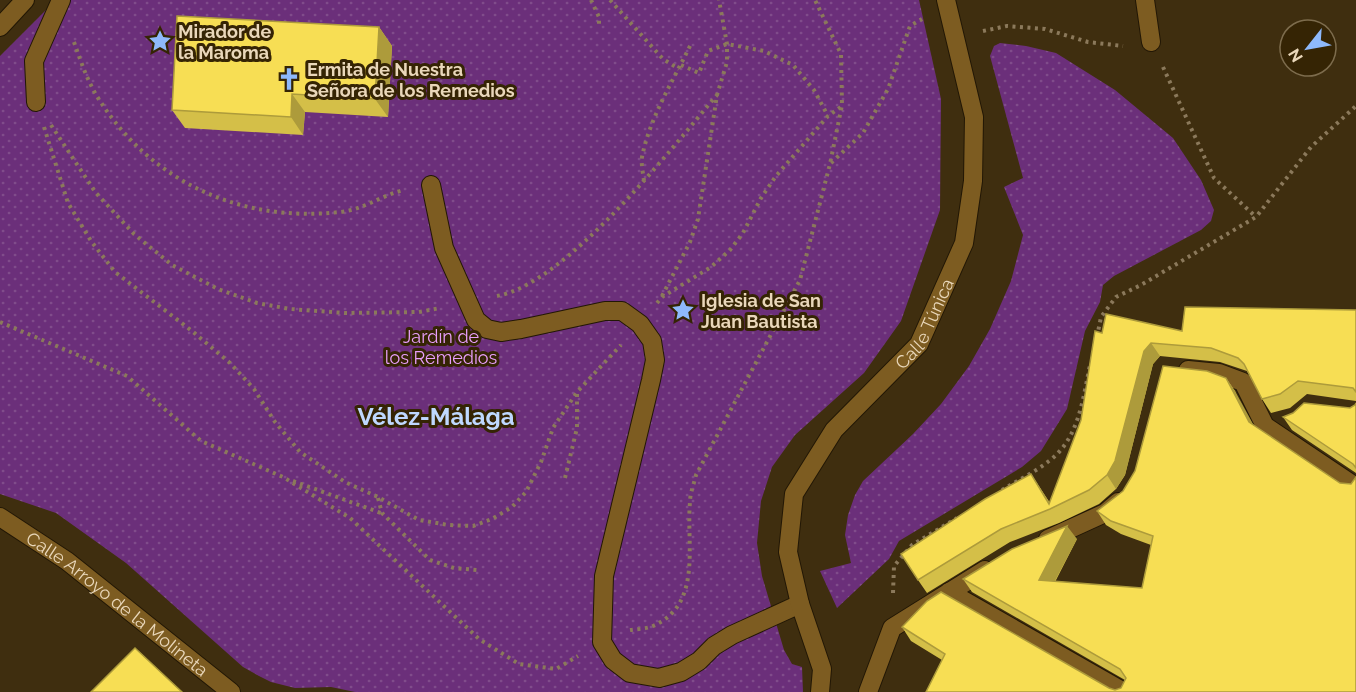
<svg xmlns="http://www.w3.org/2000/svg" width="1356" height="692" font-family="Raleway,sans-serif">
  <defs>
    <pattern id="grass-dots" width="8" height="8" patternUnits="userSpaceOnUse" patternTransform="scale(1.5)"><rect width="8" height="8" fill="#6b2f7a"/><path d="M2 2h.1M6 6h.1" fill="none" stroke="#804c8b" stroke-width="1.8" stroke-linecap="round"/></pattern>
  </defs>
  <rect width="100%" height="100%" fill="#3f2e0f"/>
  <!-- grass -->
  <path fill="url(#grass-dots)" d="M56,0h863l22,99 -1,111 -39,111 -37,52 -69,62 -23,32 -11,34 -4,42 5,33 22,74 8,14 10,3 1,25h-448l-24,-5 -36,1 -24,-6 -12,-6 -16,-9 -117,-104 -70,-50 -56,-19v-438z
    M1000,43l26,3 30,7 59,37 58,48 28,42 13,30 -3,11 -10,9 -87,46 -11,9 -3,17 -15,29 -18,78 -26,42 -19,16 -123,74 -10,18 -52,49 -17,-37 31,-8 -6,-28 3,-20 7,-20 8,-14 50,-47 28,-30 28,-38 21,-37 21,-48 12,-46 -19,-48 19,-9 -33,-122 4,-10z"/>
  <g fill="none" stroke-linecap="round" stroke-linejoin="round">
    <!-- minor casing -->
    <g stroke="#221705" stroke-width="20">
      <g id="minor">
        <path d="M1145,0l6,42"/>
        <path d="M0,27l25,-27"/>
        <path d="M36,102l-2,-41 27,-61"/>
        <path d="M431,185l13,63 32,72 11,9 14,3 20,-3 84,-18h17l18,13 12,17 3,19 -4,20 -47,196 -2,66 11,18 17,13 29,5 22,-6 18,-11 15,-15 18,-11 68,-31"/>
        <path d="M1188,370l31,3 24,9 22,44 91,61"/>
        <path id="s1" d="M0,517l67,44 164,131"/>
        <path d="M1048,539l57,-26 13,-11"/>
        <path d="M949,592l175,100"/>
        <path id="s2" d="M820,692l2,-23 -22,-65 -12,-52 6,-58 40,-64 85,-86 45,-101 9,-62 1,-64 -28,-117"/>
        <path d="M868,692l24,-64 93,-58"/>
      </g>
    </g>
    <!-- path -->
    <path stroke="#8b795b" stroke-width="4" stroke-dasharray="3 4.5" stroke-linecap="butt" d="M591,0l8,17v11
      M610,0l53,59 16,10
      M983,31l24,-5 38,3 43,13 35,4
      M74,42c7,20 14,41 26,59 53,82 142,122 240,111 23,-2 42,-17 64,-22
      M681,65l18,8 9,-22 19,-7 37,7 29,14 21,25 14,26
      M1163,67l51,111 42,39
      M51,125l45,68 38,41 38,31 46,24 39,14 33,6 55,4 74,-1 21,-4
      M44,127l24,76 23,38 24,31 77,59 38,32 24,26 21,33 25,30 45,30 33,15 41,23 29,5 25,1 19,-7 20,-12 14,-15 15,-30 12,-34 24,-36 44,-47
      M831,163l32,-30 25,-44 22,-63 12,-7
      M644,181c-1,-8 -3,-17 -2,-24 8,-40 31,-76 49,-113
      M497,296c70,-13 173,-146 220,-201
      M662,296l28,-54 8,-23 19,-124 10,-33v-18l-8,-44
      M657,303l5,-6 49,-30 19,-17 13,-17 18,-35 15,-22 52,-60 14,-10
      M0,322l127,54 74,65 82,36 67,41 129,121 40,25 37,5 22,-13
      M1097,337l4,-20 15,-20 25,-12 115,-68 55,-70 45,-41
      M565,478l12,-50v-35
      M293,481l88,32
      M1002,490c15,-9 33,-18 47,-29 30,-22 34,-63 41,-96
      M378,498l4,15 48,47 24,8 23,2
      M893,593l1,-27 18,-21 45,-27
      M630,630c7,-1 16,-1 23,-4 50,-22 33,-81 37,-124 0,-9 4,-18 6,-27l104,-195 30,-116 12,-59 -1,-51 -26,-54"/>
    <!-- minor -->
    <use href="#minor" stroke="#7d5c21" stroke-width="18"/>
  </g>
  <!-- wall -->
  <path fill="#d4bf48" d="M379,27l13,19 -4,71 -83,-5 -2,23 -118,-7 -13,-18z
    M1356,310v91l-49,-7 -17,14 -19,5 -9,-14 -15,-28 -27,-9 -60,-6 -7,8 -28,111 -9,14 -17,15 -40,19 -49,19 -83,51 -9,-13 113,-106 19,29 31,-83 21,-87 80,-2z
    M1226,378l9,13 121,301h-430l16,-32 -31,-19 -9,-14 207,61 6,2 6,-2 4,-8 -153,-88 -9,-13 114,-40 -22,43 87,6 9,-43 -30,-11 -15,-9 -9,-14 26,-20z
    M1356,403v70l-64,-43 -9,-13 67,-9 5,-3z"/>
  <!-- shaded-wall -->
  <path fill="#ad9b3b" d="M379,27l13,19 -4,71 -13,-18z
    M292,94l13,18 -2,23 -12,-18z
    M1151,343l9,13 -7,8 -28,111 -9,14 -9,-14 37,-124z
    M1226,378l9,13 24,44 -10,-13z
    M1031,474l9,14 13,20h-1z
    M1067,526l10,13 -29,55 -9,-14z"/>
  <!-- building -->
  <path fill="#f7de54" stroke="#ad9b3b" stroke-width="1.5" d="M177,16l202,11 -4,72 -83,-5 -1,23 -119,-7z
    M1185,307l171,3v82l-3,-4 -55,-7 -18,13 -18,5 -18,-35 -6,-6 -27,-10 -60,-5 -7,8 -29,110 -8,14 -18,15 -39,19 -49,20 -83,51 -17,-26 84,-55 46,-25 18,30 32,-84 14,-89 7,2 4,-19 76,17z
    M1163,366l44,5 19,7 23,44 91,61 11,1 5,-7v215h-430l19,-38 -43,-27 25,-26 14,-9 168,96 6,2 6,-2 5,-10 -6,-9 -157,-90 49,-30 55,-23 -28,54 103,8 11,-52 -42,-15 -14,-10 26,-20 12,-20z
    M1304,403l46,5 5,-3 1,-2v65l-3,-4 -70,-47 10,-4z
    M135,648l47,44h-91z"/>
  <!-- icons -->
  <defs>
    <g id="sight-bare" transform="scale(1.8)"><path d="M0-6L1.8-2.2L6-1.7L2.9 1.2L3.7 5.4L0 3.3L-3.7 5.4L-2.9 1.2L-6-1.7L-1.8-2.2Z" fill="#8eb9fc" stroke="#352404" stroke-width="2.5" paint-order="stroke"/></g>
    <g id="church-bare" transform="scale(1.8)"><path d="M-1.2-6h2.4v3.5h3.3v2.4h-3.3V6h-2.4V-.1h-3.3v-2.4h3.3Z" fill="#8eb9fc" stroke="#352404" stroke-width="2.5" paint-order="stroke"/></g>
  </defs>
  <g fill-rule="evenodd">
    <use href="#sight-bare" x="160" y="41"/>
    <use href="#church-bare" x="289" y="79"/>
    <use href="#sight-bare" x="683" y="310"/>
  </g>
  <g text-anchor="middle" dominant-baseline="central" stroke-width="6" stroke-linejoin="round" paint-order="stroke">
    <!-- poi labels -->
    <g font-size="18" font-weight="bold" fill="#e9d7ba" stroke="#352404" text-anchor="start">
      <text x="178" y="31">Mirador de<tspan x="178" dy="21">la Maroma</tspan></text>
      <text x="307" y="69">Ermita de Nuestra<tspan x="307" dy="21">Señora de los Remedios</tspan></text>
      <text x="701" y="300">Iglesia de San<tspan x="701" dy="21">Juan Bautista</tspan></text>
    </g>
    <!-- street labels -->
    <g font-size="18" fill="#e9d7ba" stroke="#352404">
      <text stroke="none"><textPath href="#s2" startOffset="420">Calle Túnica</textPath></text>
      <text stroke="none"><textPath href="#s1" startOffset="146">Calle Arroyo de la Molineta</textPath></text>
    </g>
    <!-- park labels -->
    <g font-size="18" fill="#e99ffc" stroke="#352404">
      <text x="441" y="336">Jardín de<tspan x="441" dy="21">los Remedios</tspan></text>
    </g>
    <!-- district labels -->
    <g font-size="24" font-weight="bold" fill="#bfd8ff" stroke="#352404">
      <text x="436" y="416">Vélez-Málaga</text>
    </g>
  </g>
  <!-- north arrow -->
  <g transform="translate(1308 48) rotate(239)"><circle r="28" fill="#352404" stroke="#7d6c4d" stroke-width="1.5"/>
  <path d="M0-4.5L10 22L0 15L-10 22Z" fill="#8eb9fc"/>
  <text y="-9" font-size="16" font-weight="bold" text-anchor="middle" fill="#e9d7ba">N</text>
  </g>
</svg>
